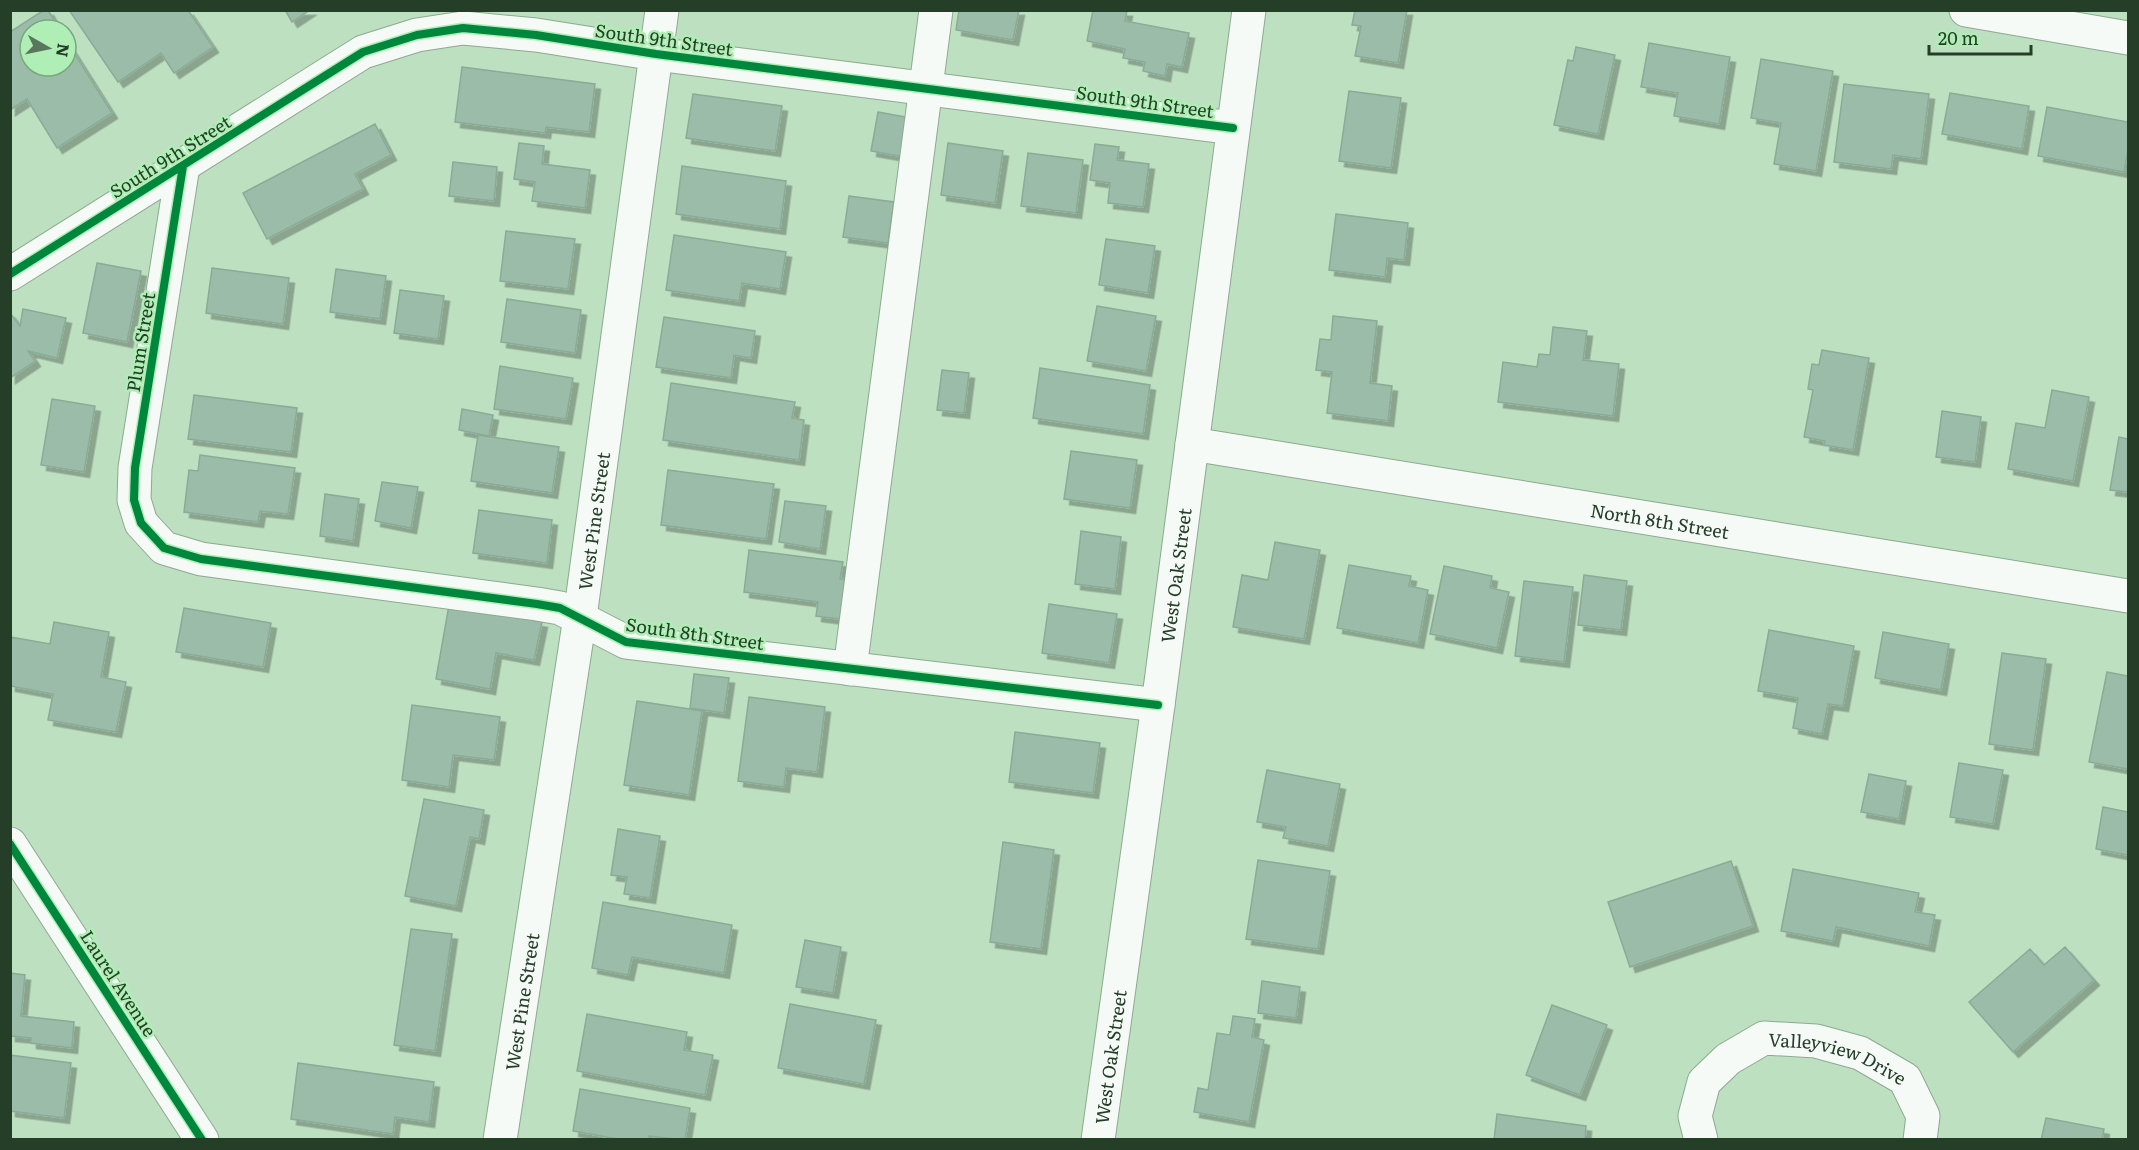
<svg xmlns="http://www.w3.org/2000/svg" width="2139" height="1150" font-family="Literata,serif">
  <defs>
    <filter id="shadow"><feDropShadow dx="5.5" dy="5.5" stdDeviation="0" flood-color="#0004"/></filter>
  </defs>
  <rect width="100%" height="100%" fill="#bde0c1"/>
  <!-- building -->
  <path fill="#9bbca8" stroke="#8aab97" stroke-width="1.5" filter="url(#shadow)" d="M44,10h4l12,20h-30v36h36v-26l46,73 -55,35 -30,-49 -17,11v-78z
    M69,10h119l25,37 -39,26 -13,-20 -43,29z
    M285,10h25l-18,12z
    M959,10h60l-6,30 -57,-10z
    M1093,10l34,1 -2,10 64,12 -7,34 -15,-3 -2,12 -22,-5 2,-9 -22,-4 2,-9 -38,-8z
    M1355,10h52l-9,53 -43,-7 6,-30 -9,-1z
    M1649,43l81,14 -11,67 -45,-8 4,-23 -37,-6z
    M1576,47l39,8 -17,79 -44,-9 14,-65 5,1z
    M1761,59l72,12 -17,100 -42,-7 7,-41 -30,-5z
    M462,67l133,17 -6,48 -43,-5 -1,6 -90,-11z
    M1844,84l85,10 -8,65 -28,-4 -2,14 -57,-7z
    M1349,91l52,7 -10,70 -52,-7z
    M1950,93l79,13 -7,43 -80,-15z
    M693,94l89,12 -7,45 -89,-13z
    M2047,107l81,15v28l-4,22 -86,-16z
    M878,112l39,7 -7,39 -39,-7z
    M375,124l16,31 -36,19 8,15 -96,50 -24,-46z
    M519,143l25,3 -2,18 48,6 -5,38 -53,-7 3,-19 -21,-3z
    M948,143l55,8 -8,52 -54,-8z
    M1095,144l24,3 -2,13 32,4 -6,43 -35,-4 2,-20 -20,-3z
    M1028,153l55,7 -7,53 -55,-7z
    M453,162l44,5 -3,34 -45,-5z
    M682,166l104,15 -6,48 -104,-15z
    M849,196l45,6 -6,41 -45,-6z
    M1336,214l72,9 -4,37 -17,-2 -2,19 -56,-7z
    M506,231l69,8 -7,50 -68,-8z
    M674,235l112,17 -6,37 -38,-6 -3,18 -73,-11z
    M1106,239l49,7 -7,47 -49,-8z
    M97,263l44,8 -14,71 -44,-9z
    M212,268l77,10 -6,46 -77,-11z
    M336,269l50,7 -6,43 -50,-7z
    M400,290l44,6 -6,43 -44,-6z
    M507,299l74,11 -6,43 -74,-11z
    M1097,306l59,10 -10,55 -59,-10z
    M23,309l43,9 -9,40 -29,-7 7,10 -25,17v-65l10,13z
    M1333,316l44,5 -7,62 22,3 -4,35 -61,-8 5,-41 -16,-2 4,-31 11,1z
    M664,317l91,14 -4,27 -17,-3 -3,23 -75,-11z
    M1553,327l34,4 -4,29 36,4 -6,52 -115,-14 5,-40 34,5 2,-13 11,1z
    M1822,350l47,8 -16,92 -29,-5 1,-4 -21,-4 9,-47 -5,-1 4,-25 7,1z
    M500,366l73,12 -7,41 -72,-10z
    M1040,368l110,17 -7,49 -110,-16z
    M942,370l27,3 -5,40 -27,-3z
    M671,383l124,19 -3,16 12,2 -5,40 -136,-20z
    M2052,390l37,7 -16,84 -65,-12 8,-46 29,5z
    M194,395l103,13 -6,44 -103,-13z
    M52,399l43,7 -11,66 -43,-7z
    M462,409l31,6 -4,21 -30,-6z
    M1942,411l39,6 -6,45 -39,-5z
    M478,435l81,12 -7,46 -81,-12z
    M2119,437l9,2v53l-18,-2z
    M1071,451l66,9 -7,48 -66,-9z
    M200,455l95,13 -7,46 -28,-3 -2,11 -74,-10 5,-42 9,1z
    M668,470l106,14 -8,55 -105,-14z
    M382,482l36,5 -7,41 -36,-7z
    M325,494l34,5 -6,42 -33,-5z
    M785,501l41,5 -6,43 -41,-7z
    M479,510l73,10 -5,43 -74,-10z
    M1081,531l40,6 -6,52 -40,-5z
    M1275,542l45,8 -16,89 -71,-12 9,-52 26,5z
    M749,550l94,12 -3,17 12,2 -5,39 -31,-4 2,-14 -74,-10z
    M1349,565l62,11 -2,10 19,4 -10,53 -81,-15z
    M1444,566l48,10 -2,12 19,4 -12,56 -67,-14z
    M1584,575l43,6 -6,49 -43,-5z
    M1524,581l49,6 -9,75 -49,-6z
    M1049,604l68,10 -8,49 -67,-10z
    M449,605l93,17 -8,38 -38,-7 -6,36 -54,-10z
    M184,608l87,15 -8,44 -87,-15z
    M54,622l55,10 -8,45 25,5 -10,50 -68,-12 5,-26 -43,-8v-49l40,7z
    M1769,630l85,16 -11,60 -15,-2 -6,30 -29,-6 5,-30 -40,-7z
    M1883,632l66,12 -8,46 -66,-12z
    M2002,653l44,6 -13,91 -44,-6z
    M2107,672l21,4v93l-39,-7z
    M694,674l35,4 -5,35 -34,-5z
    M749,697l76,10 -8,65 -31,-4 -2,19 -46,-6z
    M637,701l65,10 -13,84 -65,-10z
    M412,705l88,12 -6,43 -41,-5 -4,32 -47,-7z
    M1015,732l85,11 -7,50 -84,-11z
    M1959,763l44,7 -10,54 -43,-7z
    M1267,770l73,14 -12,62 -45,-8 3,-11 -29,-5z
    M1869,774l37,7 -7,38 -38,-7z
    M424,799l60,11 -5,29 -9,-2 -14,69 -51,-10z
    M2103,807l25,5v43l-32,-6z
    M618,829l42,7 -10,62 -26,-4 3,-17 -16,-2z
    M1003,842l51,8 -13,99 -51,-7z
    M1258,860l72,11 -12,78 -72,-10z
    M1731,861l22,65 -123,41 -22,-65z
    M1793,869l126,24 -4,19 20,3 -6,31 -93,-19 -3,14 -52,-10z
    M603,902l129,23 -8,48 -92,-16 -4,18 -36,-7z
    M411,929l41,5 -17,117 -41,-6z
    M805,940l36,7 -8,46 -37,-6z
    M2065,947l29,33 -81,72 -44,-50 61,-53 14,16z
    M10,973l15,2 -4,41 53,6 -2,26 -41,-5v-5l-21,-2z
    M1262,981l38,6 -4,31 -38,-5z
    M790,1004l86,16 -12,64 -86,-16z
    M1552,1005l55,20 -27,70 -54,-20z
    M587,1014l100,18 -3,18 29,5 -8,40 -128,-24z
    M1233,1016l22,3 -3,18 12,3 -15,82 -55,-10 4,-24 10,2 9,-57 13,2z
    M10,1055l61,8 -7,55 -54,-7z
    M298,1063l136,19 -5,40 -34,-5 -2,17 -102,-15z
    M580,1089l110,19 -5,32 -36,-4v4h-26l-50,-9z
    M1497,1114l89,12 -1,14h-91z
    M2046,1118l58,11 -2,11h-61z"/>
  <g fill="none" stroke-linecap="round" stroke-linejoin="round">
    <!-- minor casing -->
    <g stroke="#8ea991" stroke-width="35">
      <g id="minor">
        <path d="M1966,10l162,28"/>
        <path d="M183,166l-48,302 -1,32 7,23 23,25 37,11 336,45 23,4 66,34 532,63"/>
        <path d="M10,274l353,-222 54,-17 46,-7 73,7 120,19 577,74"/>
        <path id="s1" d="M1192,444l936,152"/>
        <path d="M850,669l86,-659"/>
        <path d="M10,844l192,296"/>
        <path id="s2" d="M500,1140l80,-523 82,-607"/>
        <path id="s3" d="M1701,1140l-6,-24 9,-34 24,-23 36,-21 52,3 44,12 45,26 18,37 -3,24"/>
      </g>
    </g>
    <!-- major casing -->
    <g stroke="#8ea991" stroke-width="35">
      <g id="major">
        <path id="s4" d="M1098,1140l60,-435 91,-695"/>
      </g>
    </g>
    <!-- minor -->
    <use href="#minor" stroke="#f5faf6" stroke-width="33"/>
    <!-- major -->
    <use href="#major" stroke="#f5faf6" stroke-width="33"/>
    <!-- cycleway casing -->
    <g stroke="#afeeb5" stroke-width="11">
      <path id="cycleway" d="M183,166l-48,302 -1,32 7,23 23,25 37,11 336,45 23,4 66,34 532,63
        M10,274l353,-222 54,-17 46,-7 73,7 120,19 577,74
        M10,844l192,296"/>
    </g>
    <!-- cycleway -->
    <use href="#cycleway" stroke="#00873e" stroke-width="8"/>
  </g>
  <g text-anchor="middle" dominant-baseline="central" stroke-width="5" stroke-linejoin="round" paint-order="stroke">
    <!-- street labels -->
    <g font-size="18" fill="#253e28" stroke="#afeeb5">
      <text transform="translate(664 39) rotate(8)">South 9th Street</text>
      <text transform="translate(1145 101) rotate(8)">South 9th Street</text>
      <text transform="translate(170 156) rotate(-32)">South 9th Street</text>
      <text transform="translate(140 342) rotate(-81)">Plum Street</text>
      <text stroke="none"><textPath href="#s1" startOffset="474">North 8th Street</textPath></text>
      <text stroke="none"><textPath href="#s2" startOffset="626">West Pine Street</textPath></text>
      <text stroke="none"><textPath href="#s4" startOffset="570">West Oak Street</textPath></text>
      <text transform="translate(695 633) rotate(8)">South 8th Street</text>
      <text transform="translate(119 983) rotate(57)">Laurel Avenue</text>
      <text stroke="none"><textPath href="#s2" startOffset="140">West Pine Street</textPath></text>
      <text stroke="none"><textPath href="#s4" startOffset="84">West Oak Street</textPath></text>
      <text stroke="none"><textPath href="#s3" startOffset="212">Valleyview Drive</textPath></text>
    </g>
  </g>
  <!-- border -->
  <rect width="2139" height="1150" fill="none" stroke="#253e28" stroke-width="24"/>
  <!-- north arrow -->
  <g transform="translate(48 48) rotate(99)"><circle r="28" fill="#afeeb5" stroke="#78a87d" stroke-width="1.5"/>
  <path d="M0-4.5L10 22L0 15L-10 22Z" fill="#5a775e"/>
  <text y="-9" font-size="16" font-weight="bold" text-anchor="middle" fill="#253e28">N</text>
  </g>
  <!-- scale -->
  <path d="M1929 45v9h102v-9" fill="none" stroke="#253e28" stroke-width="3"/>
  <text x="1938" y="45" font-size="18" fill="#253e28" stroke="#afeeb5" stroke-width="4.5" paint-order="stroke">20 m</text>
</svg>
